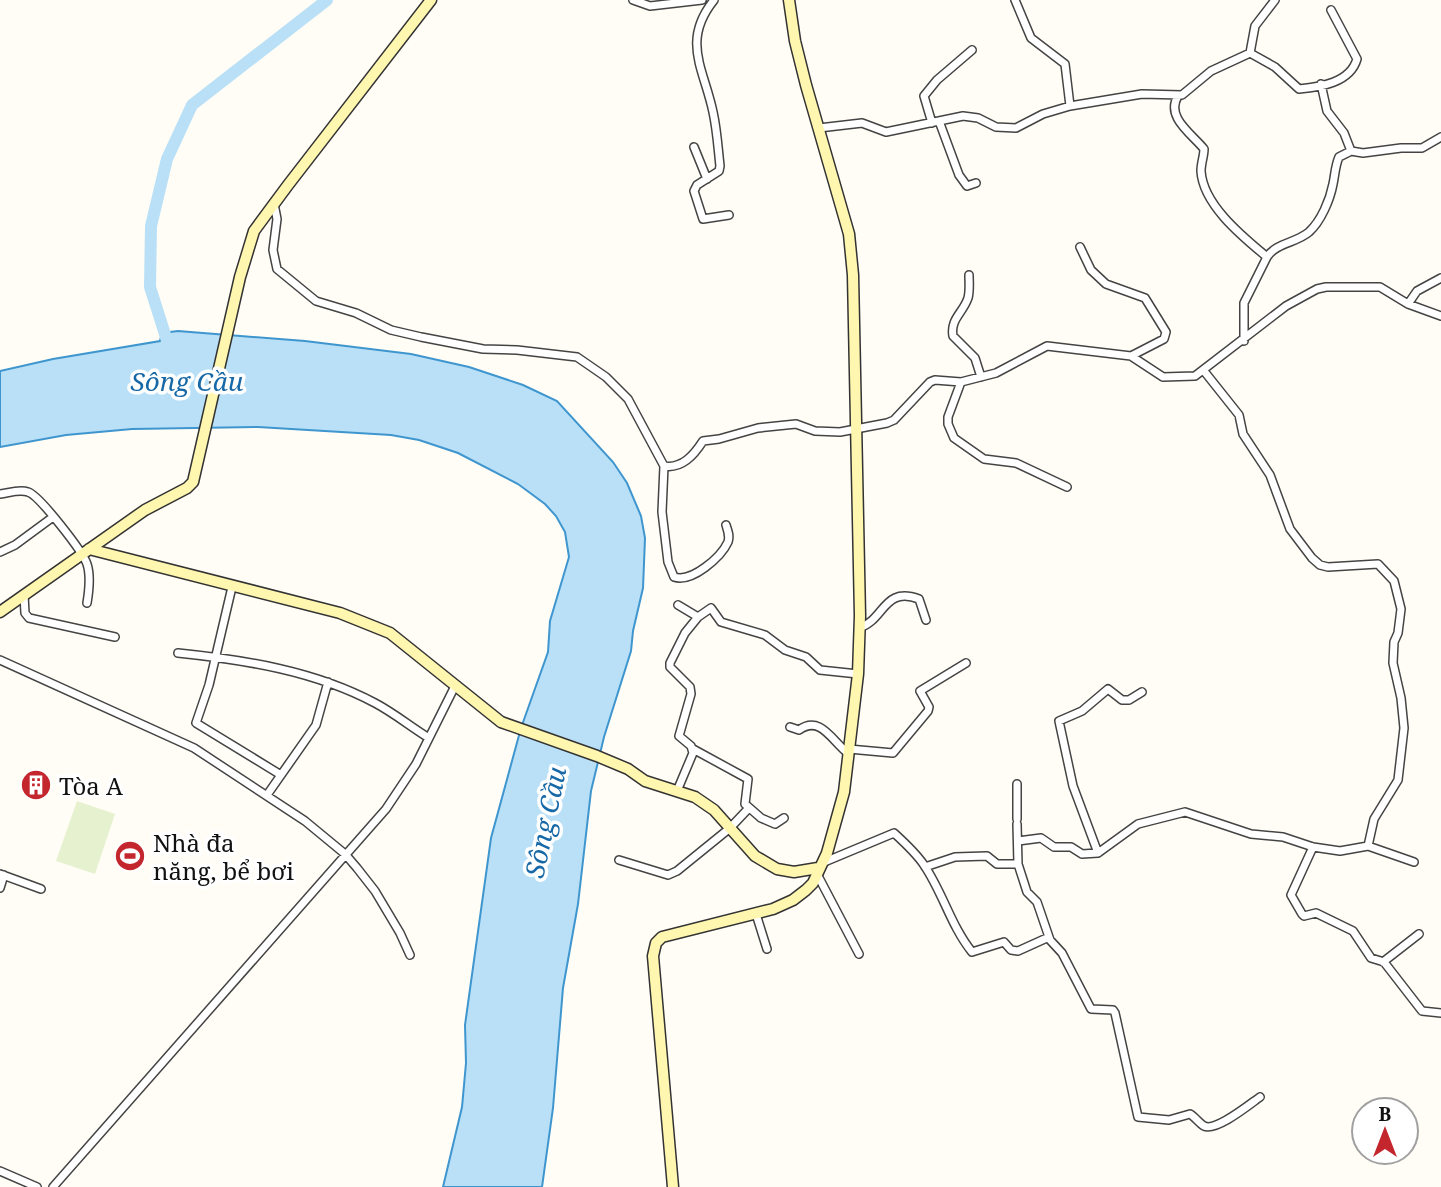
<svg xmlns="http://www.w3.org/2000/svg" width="1441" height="1187" font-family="'Noto Serif',serif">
  <rect width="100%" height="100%" fill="#fffdf5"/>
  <!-- pitch -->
  <path fill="#e6f2cf" d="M77,801l38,13 -20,60 -39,-13z"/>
  <!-- water -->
  <path fill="#b9e0f7" stroke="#3f96cf" stroke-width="2" d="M178,331l127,10 106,13 58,13 54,18 34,16 56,61 14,21 14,33 4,22 -2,50 -10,43 -2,20 -27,86 -13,54 -13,113 -15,84 -10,120 -11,79h-99l19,-80 4,-44 -1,-38 26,-187 30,-110 27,-76 2,-31 19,-64 -4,-25 -9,-16 -11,-12 -27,-20 -60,-31 -39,-13 -28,-5 -133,-8 -126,2 -66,6 -66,12v-76l53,-12 107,-18 2,-8z"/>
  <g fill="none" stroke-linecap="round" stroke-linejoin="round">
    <!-- river -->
    <path stroke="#b9e0f7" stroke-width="12" d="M169,347l-19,-60 1,-61 16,-67 25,-54 135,-105"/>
    <!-- street casing -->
    <g stroke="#444" stroke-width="10">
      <path id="street" d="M633,0l17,6 52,-6
        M714,0c-33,41 -10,69 -1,112 4,18 5,36 7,54l-1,5 -22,14 -3,6 9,28 26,-4
        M1015,0l16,38 34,26 5,42
        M1250,53l25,14 24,22c21,-2 51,-6 58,-30l-26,-49
        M1321,84l6,27 17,22 7,18
        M1178,96c-13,21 14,38 26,53 0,7 -3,14 -3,22 2,34 42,66 66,86
        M939,121l20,54 8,11 9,-3
        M932,123l-8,-27 13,-16 35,-30
        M819,128l43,-5 24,9 77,-16 15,2 18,9 20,1 27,-14 27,-8 72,-12 40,1 29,-24 39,-18 5,-27 20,-26
        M694,147l13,32
        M274,204l3,15 -4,31 4,19 39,32 40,12 35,17 30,7 62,12 34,1 60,7 29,20 22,22 36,67 -2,46 6,50 6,15c18,6 47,-20 54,-35 2,-6 0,-11 -2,-17
        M1080,247l11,23 15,14 39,14 21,34 -2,7 -33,17
        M969,275c0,7 1,16 -1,23 -5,15 -18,21 -15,38l22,22 6,19
        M1408,304l9,-13 24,-13
        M1244,341v-38l23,-46c9,-14 29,-14 42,-25 12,-11 21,-32 24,-48 2,-9 2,-18 6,-27l12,-6 12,2 38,-5h21l19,-11
        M1204,371l35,44 4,19 27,41 20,54 22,29 8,7 8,2 50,-3 16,17 7,28 -3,24 -4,9 -1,21 8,35 3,30 -6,52 -24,39 -6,27
        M961,382l-13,35v7l6,14 30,21 32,4 51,24
        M664,466c18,3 30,-11 39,-25l16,-2 39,-11 38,-4 19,7 25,1 47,-9 7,-3 36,-38 5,-2 26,2 35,-9 51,-27 84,10 32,21 32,-1 91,-70 31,-17 9,-2h54l28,17 33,12
        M0,494c9,-1 19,-5 28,-2 11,3 55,60 59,72 4,12 2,27 0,39
        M0,552l15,-7 38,-28
        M232,587l-23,98 -13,38 85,52
        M24,595l1,18 4,5 86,19
        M678,605l20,12 13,-9 10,14 44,13 20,15 21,7 14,13 38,4
        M859,628c26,-8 24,-42 60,-29l7,21
        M178,653c68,7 137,18 197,50 19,10 36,24 54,35
        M0,660l194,88 111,73 40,33 12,14 18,23 25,42 10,22
        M790,727l9,3c22,-16 34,13 50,24
        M693,749l55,30 -3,25 16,14 14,6 9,-6
        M849,749l44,4 35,-42 1,-4 -9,-16 46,-28
        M1017,784v35
        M677,791l16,-38 -2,-7 -12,-10 12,-42 -1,-7 -20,-20v-4l15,-30 13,-16
        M267,795l49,-70 12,-43
        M1017,824l1,40 9,28 10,10 13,38 12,13 29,56 22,1 2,3 23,104 31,3 21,-6c5,3 9,9 14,12 12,6 46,-22 56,-29
        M1018,841l23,-3 13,9h17l11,7 16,-1 40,-29 47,-12 66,22 32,3 30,10 27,4 28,-5 46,16
        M1313,847l-22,48 11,19 2,2 12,-3 37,18 18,27 13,4 38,49 19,2
        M1098,853l-25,-67 -14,-65 23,-10 26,-22 14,11h7l13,-8
        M619,860l49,15 9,-4 53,-43 18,-19
        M822,863l72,-30c11,10 22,20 30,32 19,28 27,61 48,87l32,-10 7,8 7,1 31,-14
        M925,867l30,-10 32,-1 10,8h21
        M0,874l41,15
        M817,874l42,80
        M0,888l4,-13
        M756,914l11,35
        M1383,962l36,-28
        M0,1171l37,16
        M53,1187l333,-378 30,-45 39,-78"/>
    </g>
    <!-- secondary casing -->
    <g stroke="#333" stroke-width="13">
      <path id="secondary" d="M89,549l251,64 50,20 111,89 96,34 31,13 17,12 50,16 19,13 41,46 22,13 17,3 24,-4
        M0,612l145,-102 42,-22 6,-6 47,-205 14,-46 34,-46 143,-185
        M673,1187l-20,-231 3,-13 6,-6 111,-28 20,-9 13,-10 7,-7 14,-30 17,-61 14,-118 2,-58 -7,-341 -4,-41 -43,-149 -11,-44 -6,-41"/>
    </g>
    <!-- street -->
    <use href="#street" stroke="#fff" stroke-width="7"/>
    <!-- secondary -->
    <use href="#secondary" stroke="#fff6b0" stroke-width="10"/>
  </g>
  <!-- icons -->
  <defs>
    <g id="building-disc" transform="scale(1.575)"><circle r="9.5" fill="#c4262e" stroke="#fff"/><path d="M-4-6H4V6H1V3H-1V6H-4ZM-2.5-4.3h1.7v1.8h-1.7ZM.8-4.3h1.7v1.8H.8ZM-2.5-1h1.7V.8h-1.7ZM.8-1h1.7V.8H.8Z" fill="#fff"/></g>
    <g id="stadium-disc" transform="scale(1.575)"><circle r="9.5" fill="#c4262e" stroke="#fff"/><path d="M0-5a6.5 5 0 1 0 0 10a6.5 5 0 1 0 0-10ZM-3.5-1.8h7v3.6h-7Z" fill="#fff"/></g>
  </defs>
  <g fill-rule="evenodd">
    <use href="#building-disc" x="36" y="785"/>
    <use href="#stadium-disc" x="130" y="856"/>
  </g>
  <g text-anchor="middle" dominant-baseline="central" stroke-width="7" stroke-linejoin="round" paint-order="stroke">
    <!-- poi labels -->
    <g font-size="24" fill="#111" stroke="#fff" text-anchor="start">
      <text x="59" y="785">Tòa A</text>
      <text x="153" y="842">Nhà đa<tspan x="153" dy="28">năng, bể bơi</tspan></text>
    </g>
    <!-- water labels -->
    <g font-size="26" font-style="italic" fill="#1768a6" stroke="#fff">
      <text x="187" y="381">Sông Cầu</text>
      <text transform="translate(545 822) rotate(-78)">Sông Cầu</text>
    </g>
  </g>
  <!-- north arrow -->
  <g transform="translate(1385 1131)"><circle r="33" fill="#ffffff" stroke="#a0a0a0" stroke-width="2"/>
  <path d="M0-5L12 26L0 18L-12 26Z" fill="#c4262e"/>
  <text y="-10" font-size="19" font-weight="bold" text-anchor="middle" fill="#111111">B</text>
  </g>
</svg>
